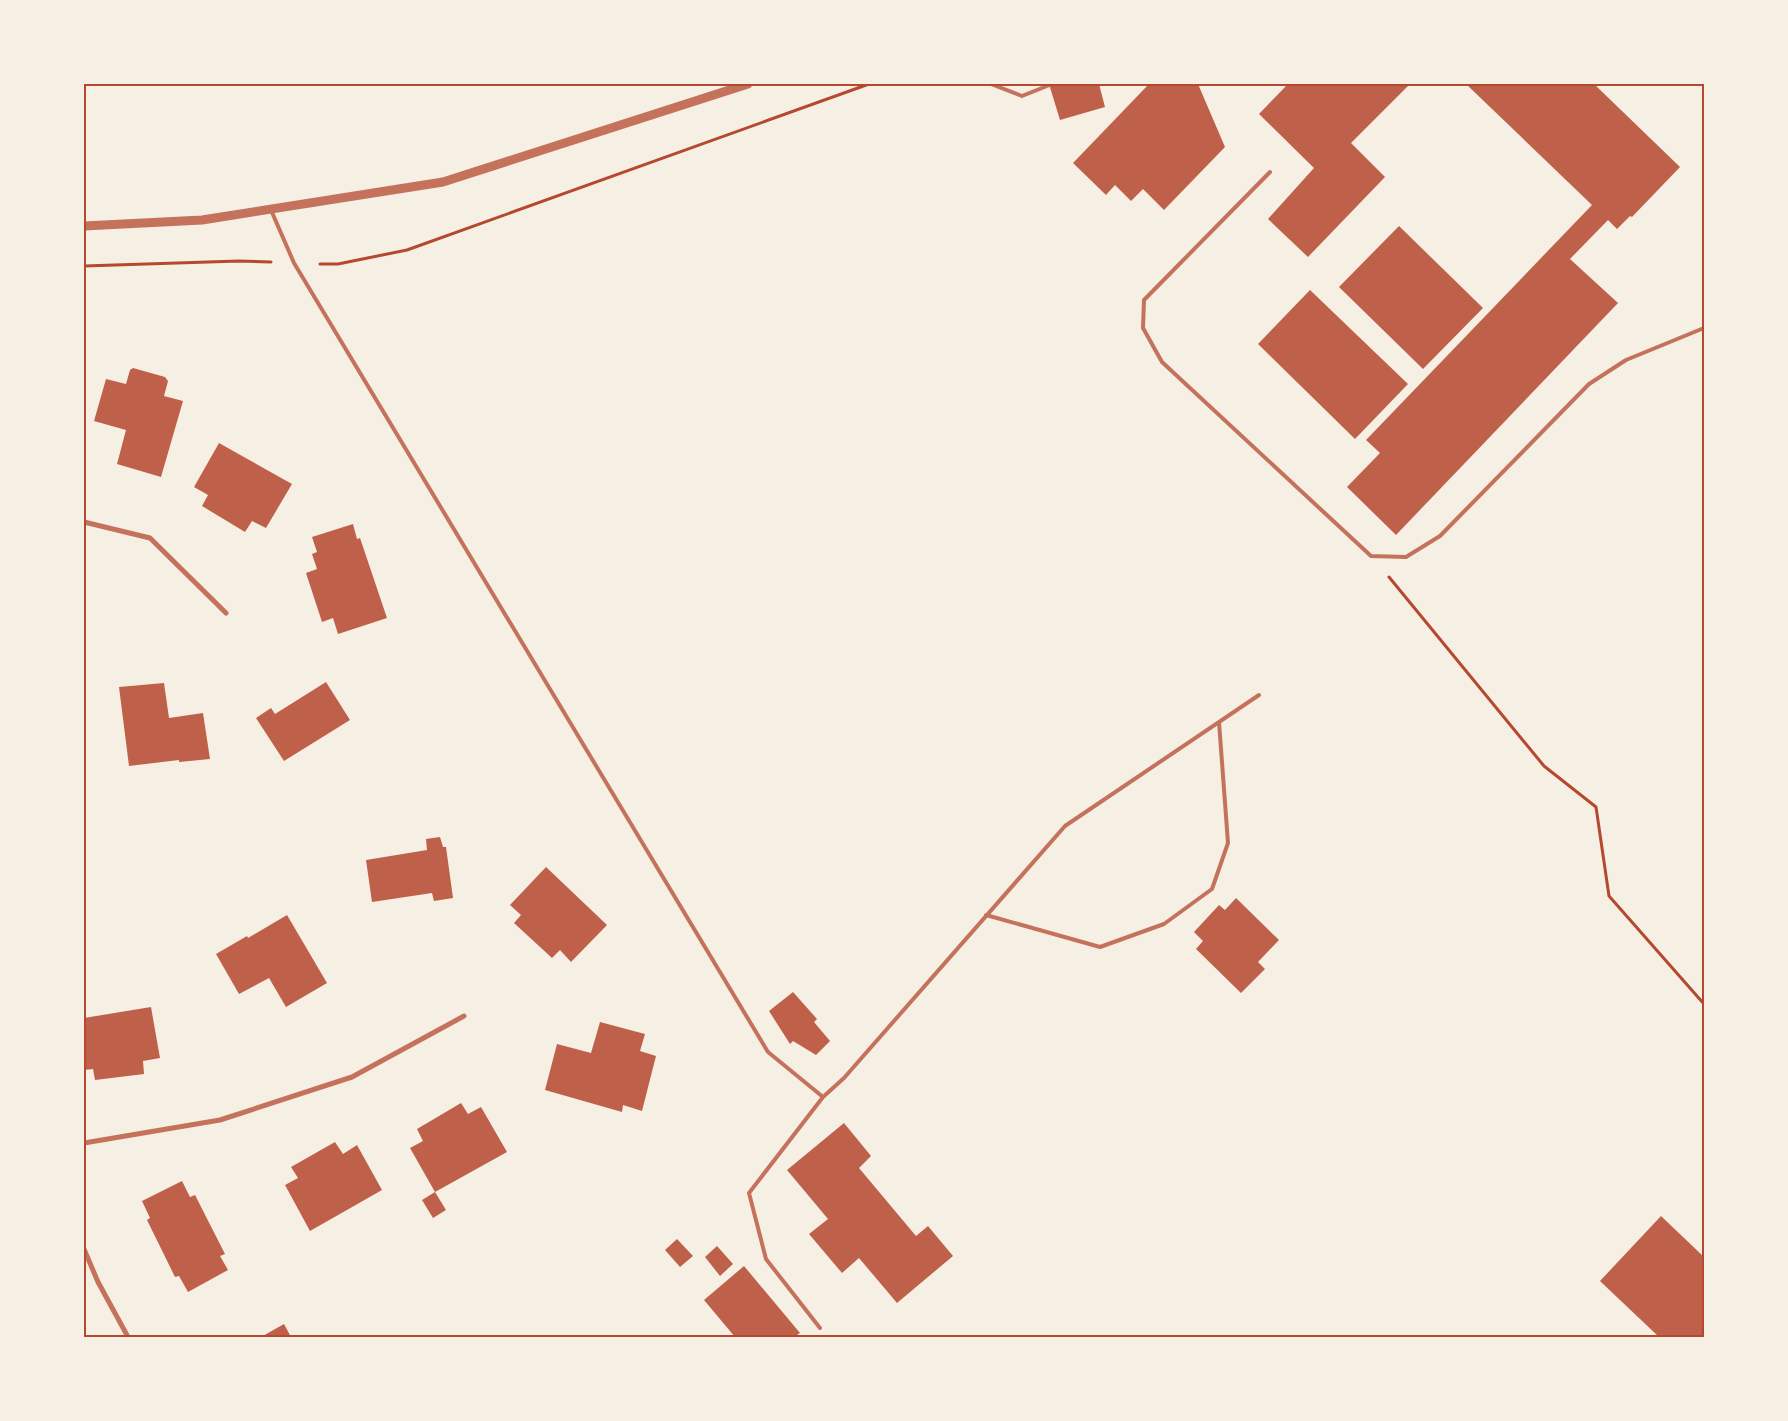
<svg xmlns="http://www.w3.org/2000/svg" width="1788" height="1421" font-family="'Zilla Slab',serif">
  <rect width="100%" height="100%" fill="#f6efe4"/>
  <!-- building -->
  <path fill="#bf614a" d="M1049,84h50l6,23 -45,13z
    M1149,84h49l27,63 -61,63 -21,-21 -12,12 -16,-16 -9,10 -33,-32z
    M1288,84h122l-59,59 34,34 -77,80 -40,-38 46,-51 -55,-54z
    M1466,84h128l86,83 -48,50 -2,-1 -13,13 -9,-9 -38,39 48,44 -222,232 -49,-48 33,-34 -14,-13 226,-235z
    M1399,226l84,82 -60,61 -84,-82z
    M1310,290l98,94 -53,55 -97,-95z
    M133,368l32,9 3,4 -4,15 19,5 -22,76 -44,-13 9,-34 -32,-9 12,-42 20,5 4,-14z
    M219,443l73,41 -26,44 -14,-7 -7,11 -43,-26 6,-11 -14,-8z
    M353,524l4,15 3,-1 27,80 -49,16 -5,-16 -11,4 -16,-49 11,-4 -5,-15 5,-2 -5,-15z
    M326,682l24,38 -66,41 -28,-43 15,-10 4,6z
    M164,683l5,35 34,-5 7,46 -31,3v-2l-50,6 -10,-79z
    M440,837l3,10h3l7,51 -19,3 -2,-8 -60,9 -6,-42 61,-10 -1,-11z
    M546,867l61,58 -36,37 -11,-12 -8,8 -38,-35 7,-8 -11,-10z
    M1236,898l43,42 -21,22 7,7 -24,24 -45,-44 7,-8 -9,-9 25,-27 6,5z
    M287,915l40,68 -41,24 -17,-29 -30,16 -23,-40 31,-18 1,2z
    M793,992l24,27 -3,3 16,19 -14,14 -23,-14 -3,3 -21,-33z
    M151,1007l9,51 -17,3 1,13 -49,6 -2,-11 -9,1v-52z
    M600,1022l45,12 -5,17 16,5 -14,55 -19,-6 -1,7 -77,-22 12,-46 34,9z
    M461,1103l7,11 13,-7 26,45 -72,40 11,18 -13,8 -11,-18 13,-8 -25,-44 13,-7 -6,-12z
    M844,1123l27,33 -12,12 57,68 12,-10 25,30 -56,47 -38,-45 -17,15 -33,-39 19,-15 -41,-49z
    M335,1142l8,12 14,-9 25,45 -72,41 -25,-46 13,-7 -7,-11z
    M182,1181l8,16 5,-2 30,59 -5,2 8,14 -40,22 -9,-16 -4,1 -28,-57 3,-2 -8,-17z
    M1661,1216l43,41v80h-45l-59,-56z
    M677,1239l16,17 -13,11 -15,-17z
    M717,1246l16,18 -13,12 -15,-19z
    M744,1266l56,67 -6,4h-59l-31,-37z
    M284,1324l7,13h-30z"/>
  <g fill="none" stroke-linecap="round" stroke-linejoin="round">
    <!-- path -->
    <path stroke="#b5482f" stroke-width="3" d="M320,264h18l69,-14 462,-166
      M84,266l155,-5 32,1
      M1389,577l155,189 52,41 13,89 95,108"/>
    <!-- service -->
    <path stroke="#c5725c" stroke-width="4" d="M991,84l31,12 30,-12
      M1270,172l-126,128 -1,28 19,34 209,194 35,1 34,-21 149,-152 37,-24 78,-32
      M271,210l23,53 474,789 55,45 21,-19 221,-252 194,-131
      M986,915l114,32 64,-23 48,-35 16,-46 -9,-121
      M820,1328l-54,-69 -17,-66 74,-96"/>
    <!-- minor -->
    <path stroke="#c5725c" stroke-width="5" d="M84,522l66,16 76,75
      M84,1143l136,-23 132,-43 112,-61
      M84,1249l14,33 30,55"/>
    <!-- tertiary -->
    <path stroke="#c5725c" stroke-width="9" d="M84,226l118,-6 241,-38 305,-98"/>
  </g>
  <!-- border -->
  <rect width="1788" height="1421" fill="none" stroke="#f6efe4" stroke-width="170"/>
  <rect x="85" y="85" width="1618" height="1251" fill="none" stroke="#b5482f" stroke-width="2"/>
</svg>
